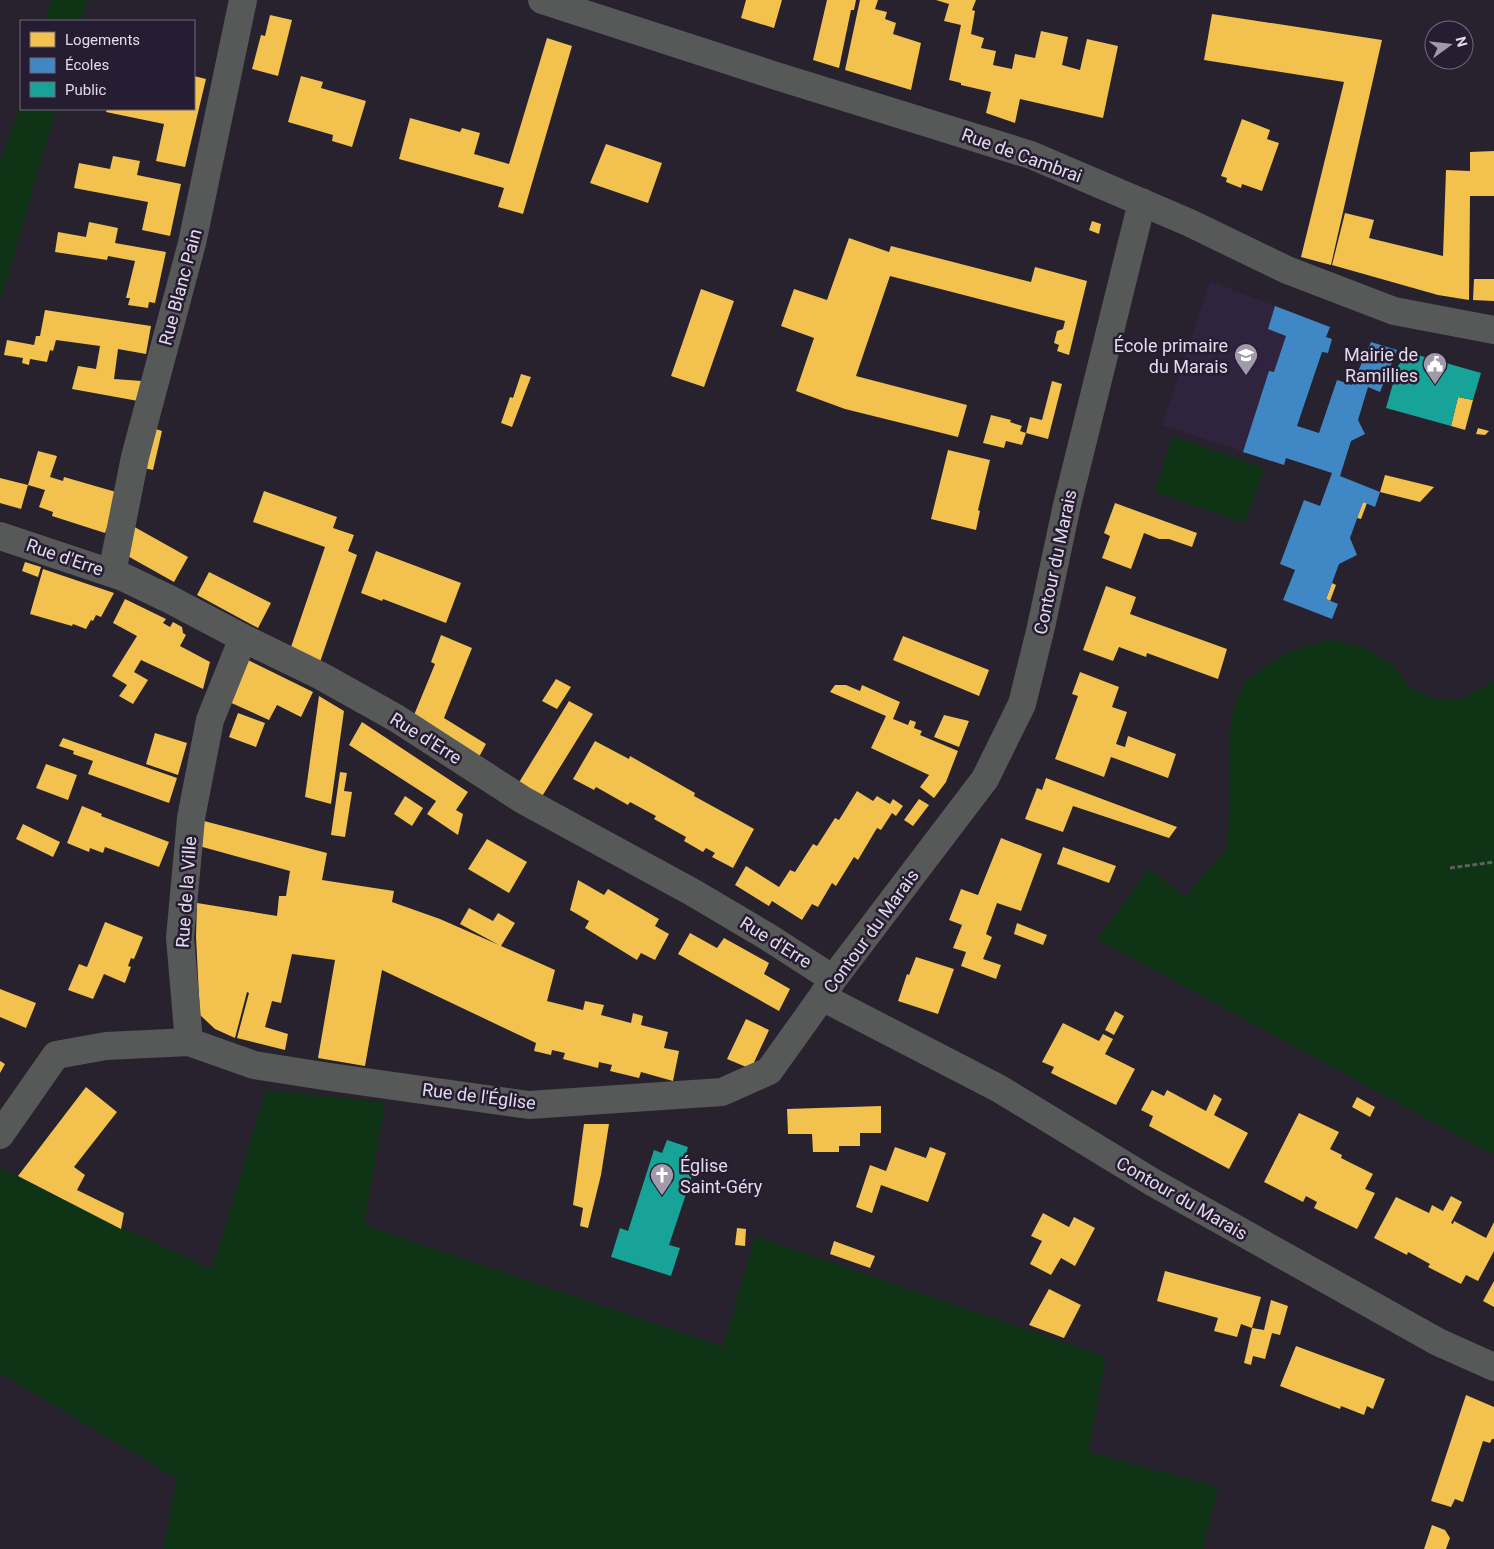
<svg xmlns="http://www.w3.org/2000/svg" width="1494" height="1549" font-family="Roboto,sans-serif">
  <rect width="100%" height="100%" fill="#27222d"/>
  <!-- built -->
  <path fill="#30233d" d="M1210,281l120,46 -46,138 -122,-40z"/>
  <!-- green -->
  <path fill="#0f3315" d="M51,0h36l-6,21h-36z
    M21,104v5h35l-54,187h-2v-134z
    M1173,436l91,32 -19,55 -91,-31z
    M1331,640l32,7 30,18 16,21 21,12 29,2 35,-19v474l-397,-216 52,-70 36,28 42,-49 2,-30v-80l5,-31 11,-25 23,-18 27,-15z
    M266,1090l119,12 -21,123 359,122 32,-111 351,121 -18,95 130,35 -15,62h-1040l14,-70 -177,-106v-205l212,102z"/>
  <!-- homes -->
  <path fill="#f2c14e" d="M746,0h36l-8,28 -33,-10z
    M827,0h29l-2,10h-3l-12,58 -26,-8z
    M860,0h18l-3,9 12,3 -2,7 11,4 -3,11 28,9 -10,47 -66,-20z
    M936,0h40l-4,10 3,1 -4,23 13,4 -3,10 15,3 -3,14 19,4 3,-15 20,4 6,-27 27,6 -6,28 18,5 7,-31 31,7 -15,72 -83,-19 -5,24 -29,-10 5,-21 -30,-7v-2l-12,-3 12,-55 -17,-4 5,-17z
    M1212,14l170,26 -51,225 -30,-8 43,-175 -140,-22z
    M270,15l22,5 -14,56 -26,-7 9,-34 4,1z
    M547,38l25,8 -49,168 -25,-7 6,-19 -105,-29 11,-41 50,14 2,-4 18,5 -6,21 35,10z
    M194,76l12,3 -21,88 -29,-6 8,-37 -58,-12 1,-3h87z
    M301,76l22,6 -2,6 45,13 -14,46 -20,-6 1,-6 -45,-13z
    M1242,119l28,11 -3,9 12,4 -17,48 -20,-7 -1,4 -15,-6 1,-4 -6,-2z
    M606,144l56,19 -14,40 -58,-20z
    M1494,151v45h-24l-1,104 -31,-5 -106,-30 13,-52 29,7 -5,18 74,18 3,-86 24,1v-19z
    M113,156l27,5 -3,14 44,9 -11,52 -28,-6 6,-28 -74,-14 5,-25 31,6z
    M1092,221l9,3 -2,10 -10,-4z
    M89,222l29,6 -3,15 51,9 -11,51 -6,-1 -1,6 -20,-3 2,-7h-4l9,-37 -27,-5 -1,4 -52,-8 3,-20 28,5z
    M849,238l40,14 2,-6 140,36 4,-15 52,14 -18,74 -12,-4 2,-6 -5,-2 3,-12 6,-2 2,-8 -175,-45 -34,100 111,29 -9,32 -113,-28 -49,-18 18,-53 -33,-12 13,-37 33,11z
    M1474,279h20v22l-21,-1z
    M701,289l33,12 -30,86 -33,-11z
    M45,310l106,16 -5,28 -28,-5 -4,30 28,2 -4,20 -66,-12 6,-23 18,3 4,-23 -44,-6 -3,11 -3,-1 -3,12 -17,-3 -1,6 -7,-2 1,-5 -19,-3 3,-15 27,5 2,-9h4z
    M521,374l10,3 -19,50 -11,-4 9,-26 3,1z
    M1052,381l10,3 -14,55 -22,-6 -4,12 -16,-4 -2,7 -21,-5 8,-28 20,5 -1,2 12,4 -2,5 6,2 4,-16 12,3z
    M1458,397l15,3 -8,30 -14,-4z
    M153,428l9,3 -9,39 -9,-2z
    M1478,428l11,3 -4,4 -9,-1z
    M948,450l42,10 -12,50 2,1 -4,19 -45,-11z
    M38,451l19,5 -7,21 13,4 1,-4 52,15 -1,14 -10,27 -53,-17 1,-4 -14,-5 6,-17 -17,-5z
    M1385,475l49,12 -14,15 -40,-10z
    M0,478l28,7 -7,24 -21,-6z
    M264,491l73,26 -4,11 21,7 -6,16 9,4 -37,107 -29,-15 34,-100 -72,-25z
    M1363,502l4,1 -6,16 -4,-1z
    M1115,503l82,30 -5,14 -23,-8h-10l-15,-6 -13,36 -29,-11 8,-22 -6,-3z
    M131,525l57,32 -14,25 -50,-28z
    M376,551l85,32 -15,40 -63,-24 -1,2 -21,-8z
    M25,562l16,5 -3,10 -16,-6z
    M43,569l71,24 -13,24 -5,-2 -3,6 -2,-1 -5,9 -13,-5 -1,2 -42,-12z
    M209,572l62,31 -13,25 -61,-33z
    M1332,583l4,2 -6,16 -4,-2z
    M1106,586l30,11 -6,17 97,35 -9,30 -71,-26 -1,4 -27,-10 -6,14 -30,-11z
    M125,599l41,20 -3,4 7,4 3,-5 9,5 1,6 3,2 -6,11 30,16 -7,27 -62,-29 -7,12 14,8 -15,24 -14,-8 8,-11 -15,-9 25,-40 -24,-13z
    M441,635l31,13 -28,70 42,26 -7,13 -65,-42 21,-51 -4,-2z
    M903,636l86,34 -10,26 -86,-36z
    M248,660l65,32 -12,25 -24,-12 -8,15 -42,-19z
    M1080,672l39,15 -7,20 15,5 -11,32 9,3 3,-11 48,18 -8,24 -57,-21 -7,20 -49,-18 23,-63 -6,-2z
    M556,679l15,8 -14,22 -15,-8z
    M835,685h11l14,6 2,-6 38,17 -7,17 15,6 2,-5 6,2 -2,6 8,3 -2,4 38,16 -12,31 -12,16 -14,-11 9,-12 -58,-27 15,-32 -56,-24z
    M319,696l25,15 -13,93 -26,-7z
    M569,701l24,13 -52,84 -23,-14z
    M238,713l27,10 -9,24 -27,-10z
    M944,715l25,6 -10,26 -25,-10z
    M362,722l106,70 -12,18 7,4 -5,21 -31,-21 9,-13 -87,-56z
    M155,733l32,10 -9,32 -32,-11z
    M63,738l114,40 -8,25 -81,-29 5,-13 -20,-7 1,-3 -15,-5z
    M595,741l34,18 1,-3 65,37 -1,3 60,33 -21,39 -21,-11 3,-4 -9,-5 -3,4 -19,-11 2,-4 -32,-18 2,-3 -26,-14 -2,3 -32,-18 -2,3 -21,-11z
    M46,764l31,11 -9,25 -32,-12z
    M340,772l7,1 -3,18 8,1 -7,45 -14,-2z
    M1046,778l131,49 -8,11 -96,-32 -10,26 -38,-13 12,-31 5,2z
    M857,791l16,10 4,-5 13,8 3,-5 10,7 -7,10 -4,-3 -11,17 -4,-2 -19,32 -4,-3 -18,29 -4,-3 -14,24 -6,-3 -10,16 -30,-19 -3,5 -34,-21 11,-19 33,21 11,-17 5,2 18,-28 4,2 18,-28 4,2z
    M405,796l18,12 -11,18 -18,-12z
    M919,799l10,6 -16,21 -9,-6z
    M82,806l20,8 -1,2 68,26 -10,25 -54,-20 -2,6 -13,-5 -1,4 -22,-9z
    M204,821l123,32 -5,27 72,11 -2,11 48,17 59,26 -39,-21 9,-16 24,13 5,-8 17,10 -14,23 54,24 -8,31 36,9 2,-9 19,4 -3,10 30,8 2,-10 10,3 -2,9 27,7 -4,16 15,3 -6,30 -32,-9 -2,6 -29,-7 2,-6 -13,-3 -1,6 -35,-9 2,-6 -13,-3 -1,5 -17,-4 2,-8 -154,-73 -17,96 -47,-8 17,-98 -43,-6 -11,49 -9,-2 -7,26 23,7 -3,16 -48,-12 12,-45 -2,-1 -12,46 -20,-9 -15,-14 -4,-78 1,-34 80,13 2,-20h7l4,-25 -91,-25z
    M23,824l37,18 -7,15 -37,-18z
    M1001,838l41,16 -21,57 -24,-8 -11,31 6,3 -9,22 18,6 -5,14 -35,-13 5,-14 -13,-4 9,-23 -13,-5 12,-31 17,6z
    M487,839l40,23 -18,31 -41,-24z
    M1063,847l53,19 -7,17 -52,-19z
    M578,880l26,15 4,-6 51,30 -4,7 14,8 -14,26 -14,-7 -4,7 -52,-32 4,-7 -19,-11z
    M105,922l38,15 -9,22 -3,-1 -3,8 3,1 -6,16 -21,-9 -11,25 -25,-9 11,-26 8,3z
    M1017,923l30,12 -4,10 -29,-11z
    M690,933l27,15 7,-10 45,25 -5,11 26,15 -11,22 -101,-57z
    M916,957l38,12 -16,45 -40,-13 9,-27 2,1z
    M0,989l36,14 -10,25 -26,-11z
    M1115,1011l9,5 -10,19 -9,-5z
    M746,1019l23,11 -18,39 -24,-10z
    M1063,1023l36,18 4,-7 10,5 -8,15 30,15 -19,36 -65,-32 3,-6 -12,-5z
    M0,1061l5,3 -5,9z
    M86,1087l31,25 -43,55 11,8 -8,15 47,23 -3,16 -103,-53z
    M1152,1090l12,6 3,-6 39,21 8,-17 8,5 -8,16 34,18 -19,36 -80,-43 4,-10 -12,-6z
    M1357,1097l18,10 -5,10 -18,-10z
    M881,1106v27h-21v13h-21v6h-26l-1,-18h-24l-1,-25z
    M1299,1113l40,19 -9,17 12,6 -1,3 32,16 -8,15 10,4 -18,36 -43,-21 3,-6 -11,-6 -3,6 -39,-20z
    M584,1124h25l-8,51 -13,53 -8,-2 3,-18 -10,-3z
    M895,1147l31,11 4,-11 16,6 -18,49 -47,-17 -9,28 -16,-6 14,-42 16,6z
    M1451,1196l11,6 -11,21 2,1 1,-3 32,17 8,-16v29l-16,30 -12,-6 -5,9 -33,-17 2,-3 -22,-12 -1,3 -33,-17 22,-41 33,16 3,-8 11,6z
    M1043,1213l26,14 5,-10 21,11 -20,38 -14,-8 -10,17 -21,-11 12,-23 -11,-5z
    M737,1228l9,1 -1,17 -10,-1z
    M834,1241l41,15 -5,12 -40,-14z
    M1165,1271l96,26 -9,31 12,2 7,-30 17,6 -8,29 -8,-2 -7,26 -12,-3 -2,9 -7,-2 8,-35 -11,-4 -4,13 -23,-6 4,-13 -61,-17z
    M1494,1281v26l-11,-6z
    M1049,1289l32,16 -17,33 -35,-13z
    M1296,1346l89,33 -12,30 -6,-3 -3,9 -23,-9 -1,3 -60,-23z
    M1466,1395l28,12v32h-2l-2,4 -7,-2 -20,61 -8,-3 -4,8 -20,-6z
    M1432,1525l13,5 5,8 -4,11h-22z"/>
  <!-- schools -->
  <path fill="#3f88c5" d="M1275,306l55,21 -4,10 6,2 -4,14 -6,-1 -25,74 22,7 18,-53 15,5 19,-43 26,8 -17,42 -12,-5 -10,33 7,14 -14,7 -11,35 40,16 -5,15 -12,-5 -13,36 7,17 -18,9 -7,19 -6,16 12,5 -6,15 -49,-19 12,-30 -15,-6 24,-64 16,6 12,-33 -46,-15 -2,7 -41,-13 26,-81 5,1 12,-36 -18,-7z"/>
  <!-- public -->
  <path fill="#17a398" d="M1404,351l77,22 -8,27 -15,-3 -7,29 -65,-18 12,-42 3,-4z
    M667,1140l21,7 -4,13 12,4 -27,81 11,3 -9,28 -60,-19 9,-29 8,3 26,-81 8,3z"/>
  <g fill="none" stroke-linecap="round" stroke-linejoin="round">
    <!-- path -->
    <path stroke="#5f5f62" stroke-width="3" stroke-dasharray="5 2.5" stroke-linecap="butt" d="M1450,868l44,-6"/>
    <!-- minor -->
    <path stroke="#575858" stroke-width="28" d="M542,0l231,75 258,80 159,68 97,47 107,41 100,19
      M1142,202l-75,303 -26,122 -19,77 -37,75 -152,200 -11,18 176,91 156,95 284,159 56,25
      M0,536l123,41 46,22 74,39 78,38 75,42 127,82 169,92 76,45 65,42
      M112,573l23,-116 57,-214 51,-243
      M189,1042l65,23 76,12 199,28 193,-13 47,-21 53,-74
      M0,1135l56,-80 50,-9 83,-4 -9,-104 11,-120 19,-98 33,-82"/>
  </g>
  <!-- icons -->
  <defs>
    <g id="school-pin" transform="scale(1.25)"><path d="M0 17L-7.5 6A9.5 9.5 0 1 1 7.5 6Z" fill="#a19aa8" stroke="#271d32"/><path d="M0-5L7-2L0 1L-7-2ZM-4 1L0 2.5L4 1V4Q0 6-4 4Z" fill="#fff"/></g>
    <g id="civic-pin" transform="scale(1.25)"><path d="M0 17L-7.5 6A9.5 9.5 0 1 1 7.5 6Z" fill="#a19aa8" stroke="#271d32"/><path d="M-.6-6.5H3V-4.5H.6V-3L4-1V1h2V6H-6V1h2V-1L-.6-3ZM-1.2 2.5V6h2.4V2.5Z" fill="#fff"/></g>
    <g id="church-pin" transform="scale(1.25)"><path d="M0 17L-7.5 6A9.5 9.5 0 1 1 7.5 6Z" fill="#a19aa8" stroke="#271d32"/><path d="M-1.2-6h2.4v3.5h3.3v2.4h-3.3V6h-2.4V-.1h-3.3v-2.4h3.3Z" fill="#fff"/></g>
  </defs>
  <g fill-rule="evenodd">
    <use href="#school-pin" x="1246" y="355"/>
    <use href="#civic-pin" x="1435" y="364"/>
    <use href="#church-pin" x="662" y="1175"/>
  </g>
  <g text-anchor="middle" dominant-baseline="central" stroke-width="5" stroke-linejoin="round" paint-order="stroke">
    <!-- street labels -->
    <g font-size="18" fill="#e2dbea" stroke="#271d32">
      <text transform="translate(1022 155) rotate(20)">Rue de Cambrai</text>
      <text transform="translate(180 287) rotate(-75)">Rue Blanc Pain</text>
      <text transform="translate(65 557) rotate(19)">Rue d'Erre</text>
      <text transform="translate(1055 562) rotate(-78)">Contour du Marais</text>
      <text transform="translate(426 738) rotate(32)">Rue d'Erre</text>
      <text transform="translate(186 892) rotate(-86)">Rue de la Ville</text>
      <text transform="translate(871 931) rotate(-54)">Contour du Marais</text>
      <text transform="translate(776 942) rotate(32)">Rue d'Erre</text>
      <text transform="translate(479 1096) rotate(7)">Rue de l'Église</text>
      <text transform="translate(1182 1198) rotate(30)">Contour du Marais</text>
    </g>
    <!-- poi labels -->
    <g font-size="18" fill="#e2dbea" stroke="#271d32" text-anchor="end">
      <text x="1228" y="345">École primaire<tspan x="1228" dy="21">du Marais</tspan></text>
      <text x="1418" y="354">Mairie de<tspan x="1418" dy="21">Ramillies</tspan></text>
      <text x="680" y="1165" text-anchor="start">Église<tspan x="680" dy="21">Saint-Géry</tspan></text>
    </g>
  </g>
  <!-- legend -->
  <rect x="20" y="20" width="175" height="90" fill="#271d32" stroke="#72697c"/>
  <rect x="30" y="32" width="25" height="15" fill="#f2c14e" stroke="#72697c"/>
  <text x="65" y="45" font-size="15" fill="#e2dbea">Logements</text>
  <rect x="30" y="58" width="25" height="15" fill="#3f88c5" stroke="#72697c"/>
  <text x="65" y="70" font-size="15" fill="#e2dbea">Écoles</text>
  <rect x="30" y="82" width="25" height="15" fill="#17a398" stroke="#72697c"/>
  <text x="65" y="95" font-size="15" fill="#e2dbea">Public</text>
  <!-- north arrow -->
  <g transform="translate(1449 45) rotate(75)"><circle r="24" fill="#271d32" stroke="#72697c"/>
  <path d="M0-4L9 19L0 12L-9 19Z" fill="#a19aa8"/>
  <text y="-8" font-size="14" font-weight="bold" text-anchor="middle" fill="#e2dbea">N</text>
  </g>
</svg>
